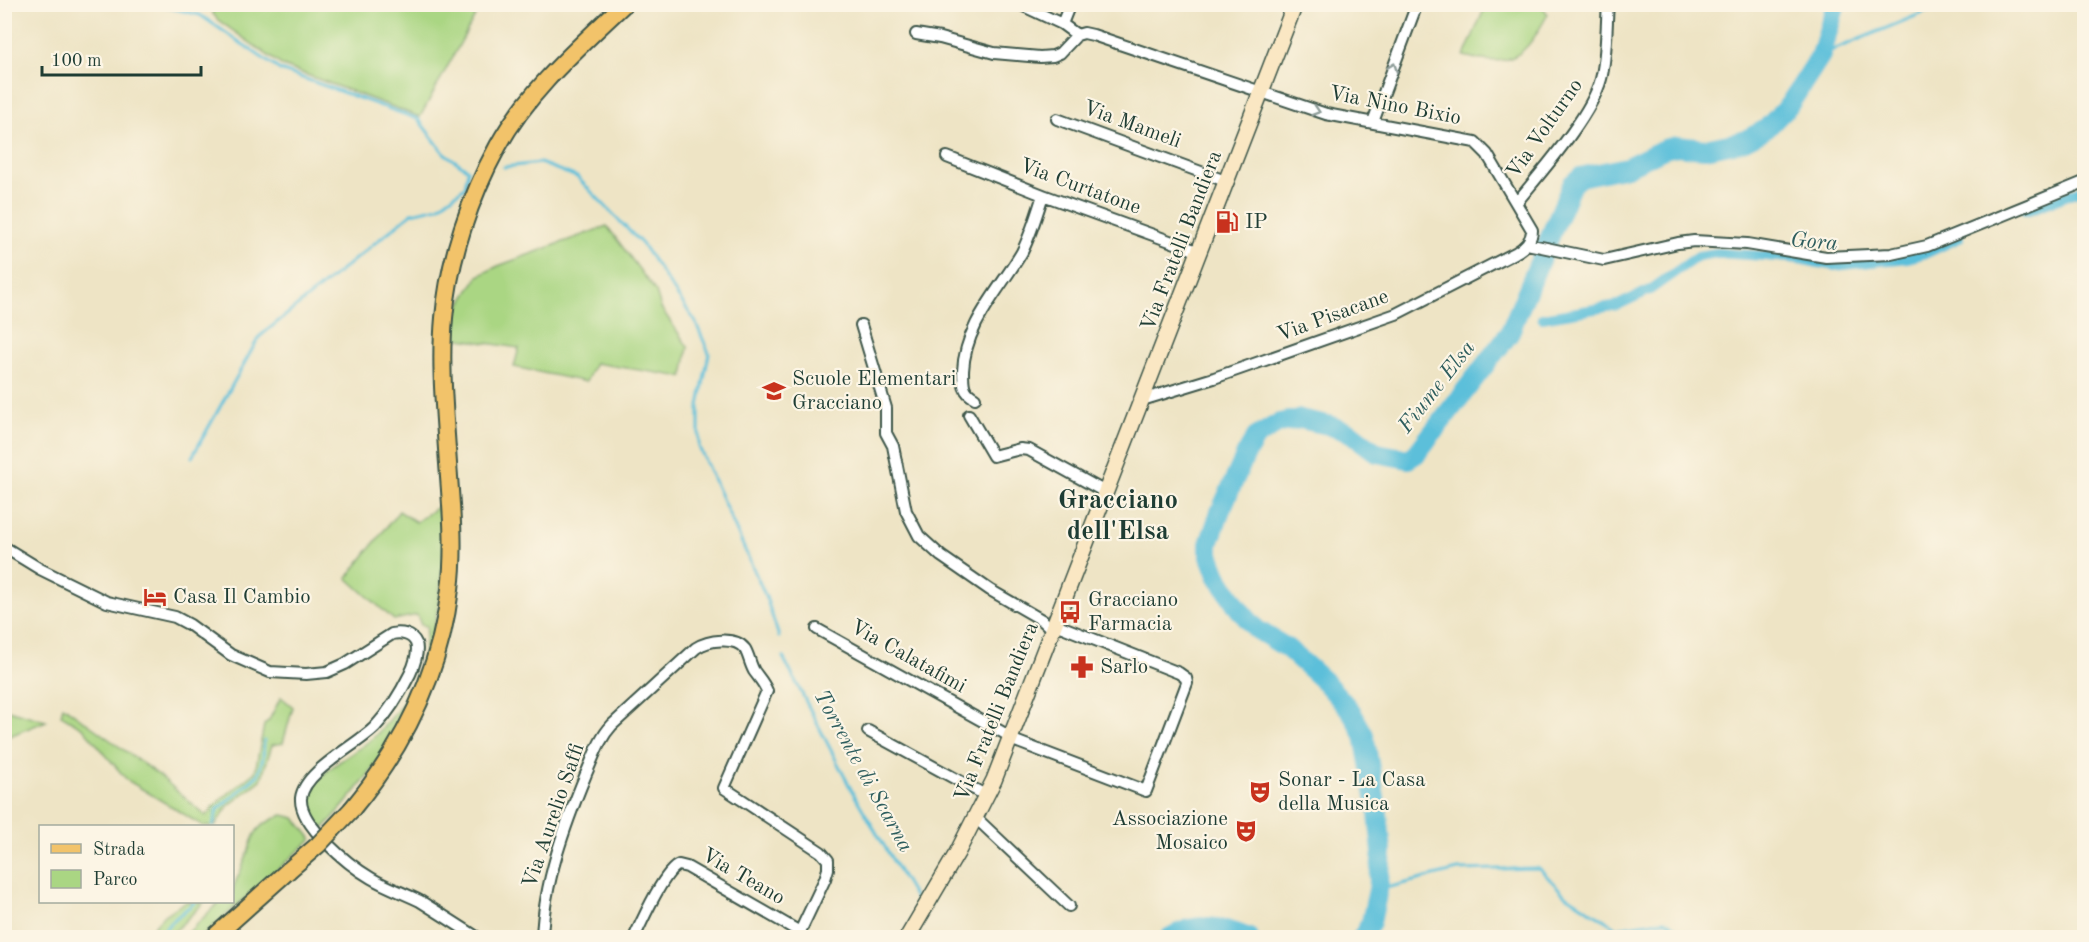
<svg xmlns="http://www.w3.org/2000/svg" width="2089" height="942" font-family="'Old Standard TT',serif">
  <rect width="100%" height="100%" fill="#fcf5e5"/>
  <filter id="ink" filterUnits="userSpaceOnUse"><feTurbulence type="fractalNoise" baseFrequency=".0167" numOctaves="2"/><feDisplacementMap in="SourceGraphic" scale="12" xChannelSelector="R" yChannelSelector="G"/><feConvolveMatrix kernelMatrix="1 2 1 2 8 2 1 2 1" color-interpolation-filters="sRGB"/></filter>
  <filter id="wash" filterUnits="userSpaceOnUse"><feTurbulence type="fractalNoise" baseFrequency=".008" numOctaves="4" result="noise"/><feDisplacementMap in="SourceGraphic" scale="24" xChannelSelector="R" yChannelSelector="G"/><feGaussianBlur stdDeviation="1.35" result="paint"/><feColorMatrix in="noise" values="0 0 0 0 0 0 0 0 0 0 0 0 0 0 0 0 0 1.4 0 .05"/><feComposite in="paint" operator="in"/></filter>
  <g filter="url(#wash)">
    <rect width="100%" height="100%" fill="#eee4c5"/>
    <!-- green -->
    <path fill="#aad683" stroke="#648a5c" stroke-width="1.5" d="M211,4h270v1l-61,112 -137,-51 -65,-46 -5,-6z
      M1486,5h55l7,9c-23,42 -35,55 -84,42z
      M607,226l49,66 5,16 27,39 -5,30 -88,-14 -9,19 -72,-15 5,-19 -65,-10 2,-27 22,-35 20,-10z
      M443,503c4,94 -12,178 -65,258 -16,24 -35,46 -55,68 -6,-9 -18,-20 -15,-32 6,-26 49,-43 67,-61 19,-19 40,-47 47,-73 3,-12 3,-25 5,-37l-6,-1 -4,-10 -23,5 -47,-42 52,-67 17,11z
      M281,697l12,10 -10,36 -11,2 -11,35 -33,26 -13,20h-12l-76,-46 -44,-52 -22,-13 2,-9 97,70 46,40 12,-14 37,-30 9,-47 5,-5z
      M5,709l41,12 -41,17z
      M283,815l12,3 17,21 -111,98h-17l35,-35h13c0,-19 5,-21 11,-37 13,-30 6,-37 40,-50z
      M185,902h19l-35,35h-25l20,-22z"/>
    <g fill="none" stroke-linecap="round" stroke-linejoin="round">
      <!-- stream -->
      <path stroke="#5cbfda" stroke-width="3" d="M154,4l46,11 80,55 138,49 26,34 24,17 -3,17 -27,20 -26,6 -153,124 -67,120
        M1821,55l114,-47 16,-4
        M504,167l36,-4 37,14 65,67 53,77 14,32 -10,53v41l67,150 13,40
        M783,657l69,134 64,109
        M213,826l4,-16 41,-35 5,-17 1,-17
        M1378,890l80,-20 81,-2 24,25 54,35 48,-8 26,18
        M158,938l12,-15 25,-21
        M924,938l1,-3
        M2062,938l22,-7"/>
      <!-- canal -->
      <path stroke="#5cbfda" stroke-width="10" d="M2026,211l58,-22
        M1542,318l76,-13 32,-15 48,-34 19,-3 47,3 35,3 35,7 74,-8 19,-5 32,-15"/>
      <!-- river -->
      <path stroke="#5cbfda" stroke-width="20" d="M1169,938c27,-17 52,-12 80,0
        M1362,938l9,-16 7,-32 4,-38 -4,-38 -14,-79 -13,-24 -26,-29 -38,-34 -31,-19 -17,-20 -22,-34 -8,-21v-10l11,-32 26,-58 10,-17 23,-14 21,-4 28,6 23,8 26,20 31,6 8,-5 93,-120 63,-150 8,-7 47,-10 37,-18 13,-3 28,3 38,-8 23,-12 23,-24 32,-50 15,-51"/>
    </g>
  </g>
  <g filter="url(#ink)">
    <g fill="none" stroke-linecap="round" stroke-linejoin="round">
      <!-- street casing -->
      <g stroke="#3e564a" stroke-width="14">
        <path id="street" d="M1019,4l43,20 15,11 7,-2 9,2 233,79 149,28 12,12 45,76c0,11 -8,18 -17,23l-119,61 -182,64 -72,22
          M1062,24l8,-20
          M916,34l24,4 54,15 46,4 13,-1 7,-3 17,-18
          M1057,119l171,63
          M1373,122l44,-118
          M947,157l96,38 157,57
          M1517,202c25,-31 74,-86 84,-123 6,-23 5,-50 7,-75
          M1527,244l77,16 74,-17 16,-2 53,3 79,13 65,-3 36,-8 157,-64
          M861,325l25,83v25l7,13 13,65 13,25 22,20 49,34 52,30 11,10
          M975,398c-12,-6 -12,-14 -12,-27 2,-47 37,-81 59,-119 9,-18 15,-38 21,-57
          M969,415l24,41 27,-7 9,1 78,43
          M4,547l36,22 67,33 68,15 15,8 41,30 39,17 36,2 21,-2 18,-8 47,-30c9,-2 20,0 24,9 3,9 -2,23 -6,31 -9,18 -21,38 -35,53 -19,19 -71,44 -74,71 -2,27 48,67 70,80 15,9 33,15 49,23 19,12 38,24 58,37
          M817,629l194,108
          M868,731l119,65
          M1010,739l136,52 41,-108 -1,-5 -7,-5 -124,-49
          M976,818l93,88
          M542,938c2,-56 23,-113 44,-164 8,-18 13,-35 26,-49l84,-77c12,-8 39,-12 49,1 4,7 5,15 9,22 5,7 10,12 13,20l-43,97 97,64 7,8v9l-3,10 -28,59
          M634,938c7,-15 31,-69 45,-73l8,2 113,65"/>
      </g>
      <!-- secondary casing -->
      <g stroke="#3e564a" stroke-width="18">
        <path id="secondary" d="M907,938l50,-85 37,-73 301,-776"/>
      </g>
      <!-- primary casing -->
      <g stroke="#3e564a" stroke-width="20">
        <path id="primary" d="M352,809c53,-64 88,-136 98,-220 6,-46 0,-93 -3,-140 -3,-43 -7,-88 -3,-131 5,-59 26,-121 54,-172 30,-55 81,-99 126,-142
          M213,938l76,-68"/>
      </g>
      <!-- street -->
      <use href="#street" stroke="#fff" stroke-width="10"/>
      <!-- secondary -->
      <use href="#secondary" stroke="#fae7c3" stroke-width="15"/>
      <!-- primary -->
      <use href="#primary" stroke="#f2c36a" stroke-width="16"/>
      <!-- primary-bridge casing -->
      <g stroke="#3e564a" stroke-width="20" stroke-linecap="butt">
        <path id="primary-bridge" d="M289,870l29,-25 34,-36"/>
      </g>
      <!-- primary-bridge -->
      <use href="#primary-bridge" stroke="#f2c36a" stroke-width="16"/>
    </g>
    <!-- one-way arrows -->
    <defs><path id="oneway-chevron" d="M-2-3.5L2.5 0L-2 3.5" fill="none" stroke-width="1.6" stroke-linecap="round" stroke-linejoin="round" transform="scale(1.5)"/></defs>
    <g stroke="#8f9e9a">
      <use href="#oneway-chevron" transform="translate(1393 67) rotate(-69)"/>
      <use href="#oneway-chevron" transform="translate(1316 111) rotate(18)"/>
    </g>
  </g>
  <!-- icons -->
  <defs>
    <g id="fuel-bare" transform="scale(1.8)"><path d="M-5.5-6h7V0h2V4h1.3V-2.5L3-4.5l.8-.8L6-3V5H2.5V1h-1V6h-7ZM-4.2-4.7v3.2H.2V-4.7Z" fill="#c8321e" stroke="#fcf5e5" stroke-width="2.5" paint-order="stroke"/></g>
    <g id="school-bare" transform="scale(1.8)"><path d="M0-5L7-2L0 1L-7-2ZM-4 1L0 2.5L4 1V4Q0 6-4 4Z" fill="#c8321e" stroke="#fcf5e5" stroke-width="2.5" paint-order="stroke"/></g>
    <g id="hotel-bare" transform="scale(1.8)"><path d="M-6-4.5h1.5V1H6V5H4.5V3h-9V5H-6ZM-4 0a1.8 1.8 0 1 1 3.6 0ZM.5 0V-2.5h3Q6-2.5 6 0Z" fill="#c8321e" stroke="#fcf5e5" stroke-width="2.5" paint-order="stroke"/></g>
    <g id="bus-bare" transform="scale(1.8)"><path d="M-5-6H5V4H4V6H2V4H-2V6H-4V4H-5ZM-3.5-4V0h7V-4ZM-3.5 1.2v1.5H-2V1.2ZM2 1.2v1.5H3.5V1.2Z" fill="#c8321e" stroke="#fcf5e5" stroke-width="2.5" paint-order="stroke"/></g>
    <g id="pharmacy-bare" transform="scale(1.8)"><path d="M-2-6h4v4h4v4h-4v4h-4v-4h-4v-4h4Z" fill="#c8321e" stroke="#fcf5e5" stroke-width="2.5" paint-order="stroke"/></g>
    <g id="theatre-bare" transform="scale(1.8)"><path d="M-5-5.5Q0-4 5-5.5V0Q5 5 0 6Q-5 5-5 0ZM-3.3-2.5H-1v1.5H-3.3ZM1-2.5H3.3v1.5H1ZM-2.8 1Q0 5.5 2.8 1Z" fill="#c8321e" stroke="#fcf5e5" stroke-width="2.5" paint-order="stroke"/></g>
  </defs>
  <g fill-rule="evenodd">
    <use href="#fuel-bare" x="1227" y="222"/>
    <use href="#school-bare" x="774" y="391"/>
    <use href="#hotel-bare" x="155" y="597"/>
    <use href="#bus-bare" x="1070" y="612"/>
    <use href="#pharmacy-bare" x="1082" y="667"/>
    <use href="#theatre-bare" x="1260" y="792"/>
    <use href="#theatre-bare" x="1246" y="831"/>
  </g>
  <g text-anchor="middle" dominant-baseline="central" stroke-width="4.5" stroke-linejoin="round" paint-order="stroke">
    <!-- street labels -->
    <g font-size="21" fill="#1f3d34" stroke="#fcf5e5">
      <text transform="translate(1395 106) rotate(11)">Via Nino Bixio</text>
      <text transform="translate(1132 125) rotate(20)">Via Mameli</text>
      <text transform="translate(1545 129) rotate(-55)">Via Volturno</text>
      <text transform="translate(1080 187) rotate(20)">Via Curtatone</text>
      <text transform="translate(1182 241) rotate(-69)">Via Fratelli Bandiera</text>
      <text transform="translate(1333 316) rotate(-20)">Via Pisacane</text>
      <text transform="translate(908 657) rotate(29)">Via Calatafimi</text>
      <text transform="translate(997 712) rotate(-68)">Via Fratelli Bandiera</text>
      <text transform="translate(554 816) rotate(-71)">Via Aurelio Saffi</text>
      <text transform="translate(743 877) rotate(30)">Via Teano</text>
    </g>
    <!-- poi labels -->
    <g font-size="21" fill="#1f3d34" stroke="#fcf5e5" text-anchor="start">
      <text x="1245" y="222">IP</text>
      <text x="792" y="379">Scuole Elementari<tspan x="792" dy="24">Gracciano</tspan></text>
      <text x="173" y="597">Casa Il Cambio</text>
      <text x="1088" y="600">Gracciano<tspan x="1088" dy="24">Farmacia</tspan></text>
      <text x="1100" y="667">Sarlo</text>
      <text x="1278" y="780">Sonar - La Casa<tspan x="1278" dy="24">della Musica</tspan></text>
      <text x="1228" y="819" text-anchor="end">Associazione<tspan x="1228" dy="24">Mosaico</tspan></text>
    </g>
    <!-- water labels -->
    <g font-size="22" font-style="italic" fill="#2e5e5e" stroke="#fcf5e5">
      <text transform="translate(1814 242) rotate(5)">Gora</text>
      <text transform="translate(1437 387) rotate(-52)">Fiume Elsa</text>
      <text transform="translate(863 771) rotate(61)">Torrente di Scarna</text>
    </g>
    <!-- district labels -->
    <g font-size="27" font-weight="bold" fill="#1f3d34" stroke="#fcf5e5">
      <text x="1118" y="500">Gracciano<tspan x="1118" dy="31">dell'Elsa</tspan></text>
    </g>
  </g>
  <!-- margin -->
  <rect width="2089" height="942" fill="none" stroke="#fcf5e5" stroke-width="24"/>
  <!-- legend -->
  <rect x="39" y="825" width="195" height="78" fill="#fcf5e5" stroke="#a4ab9e" stroke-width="1.5"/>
  <rect x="51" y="844" width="30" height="9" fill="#f2c36a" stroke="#a4ab9e" stroke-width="1.5"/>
  <text x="93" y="855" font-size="18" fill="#1f3d34">Strada</text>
  <rect x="51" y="870" width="30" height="18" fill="#aad683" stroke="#a4ab9e" stroke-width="1.5"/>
  <text x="93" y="885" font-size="18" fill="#1f3d34">Parco</text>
  <!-- scale -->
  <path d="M42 66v9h159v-9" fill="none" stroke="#1f3d34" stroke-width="3"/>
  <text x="51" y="66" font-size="18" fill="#1f3d34" stroke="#fcf5e5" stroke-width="4.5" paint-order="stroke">100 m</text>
</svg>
